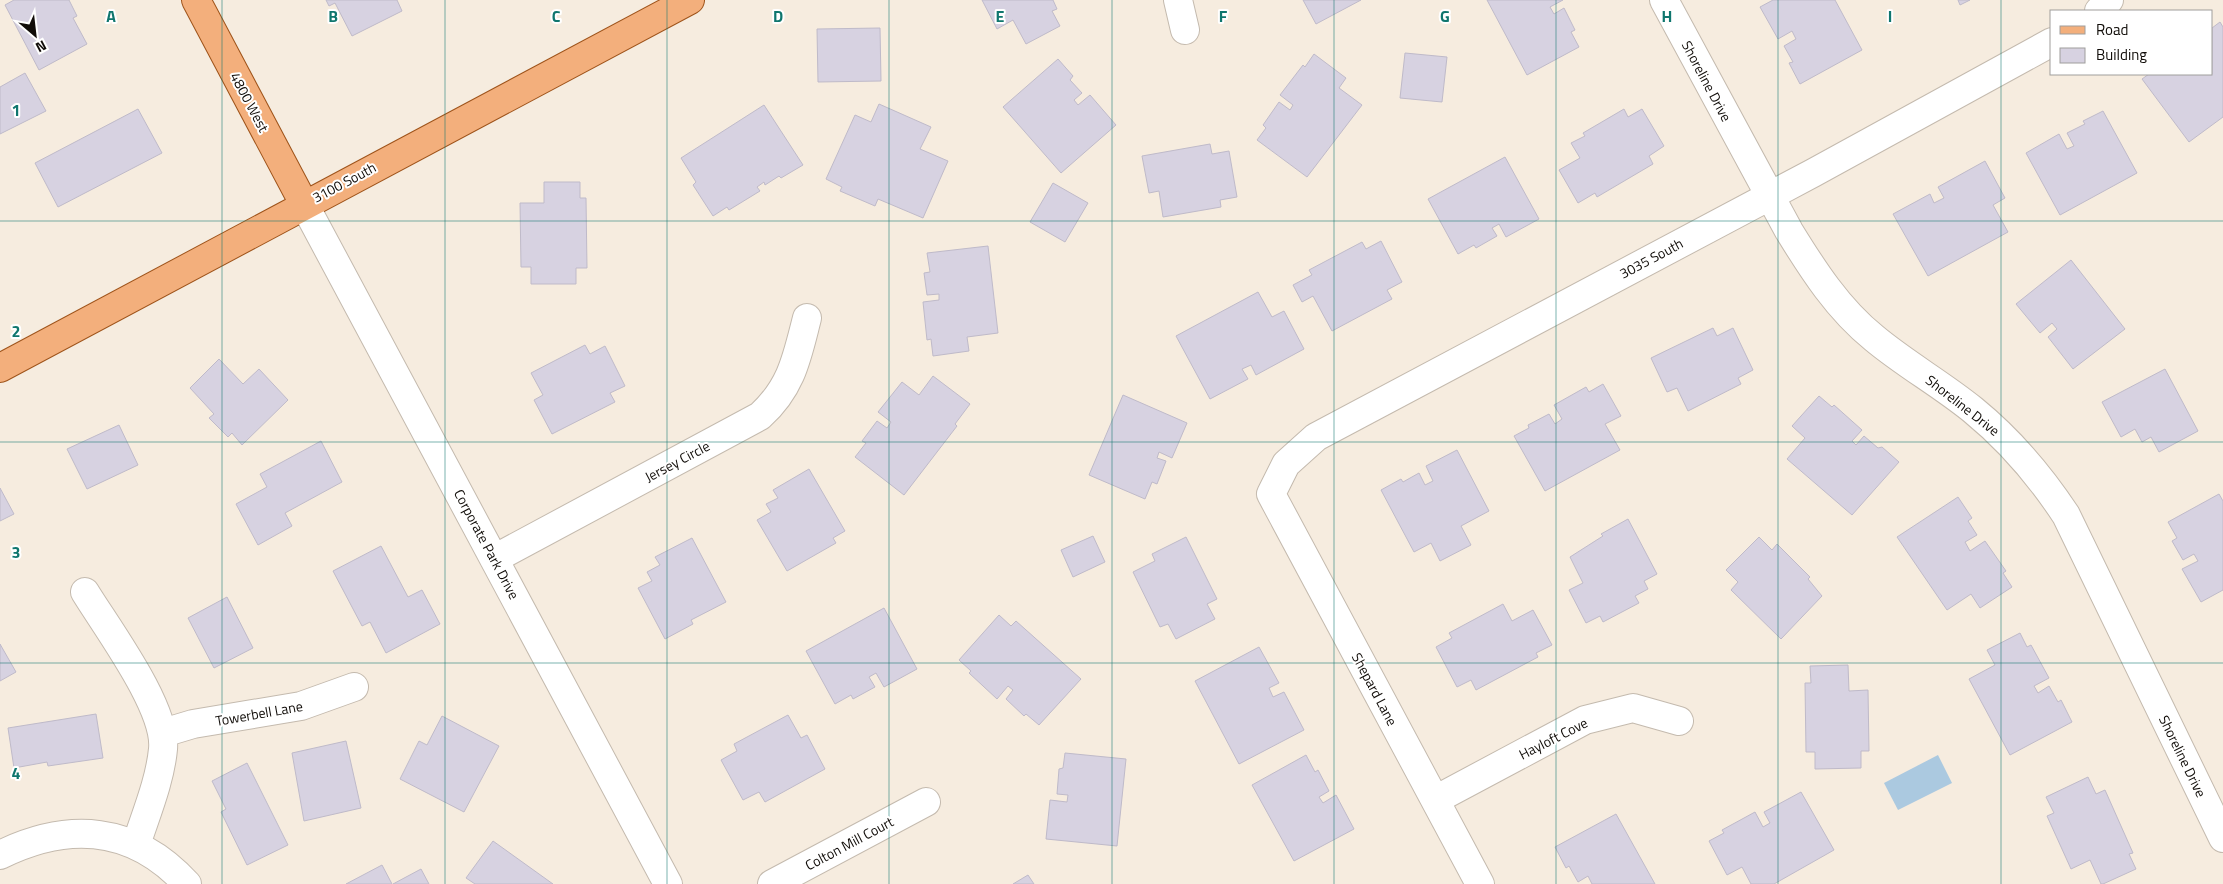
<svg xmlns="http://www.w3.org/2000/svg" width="2223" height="884" font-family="'Titillium Web',sans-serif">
  <rect width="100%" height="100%" fill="#f6ecdf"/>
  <!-- water -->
  <path fill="#abc9e0" d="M1938,755l14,28 -54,27 -14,-27z"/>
  <!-- building -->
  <path fill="#d7d2e1" stroke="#bfbac9" d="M14,0h55l8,16 -4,2 14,26 -48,26 -34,-65z
    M326,0h71l5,11 -50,25 -17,-33 -6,3z
    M982,0h71l4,9 -5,2 8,15 -34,18 -13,-24 -16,9z
    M1303,0h58l-45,24z
    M1487,0h76l-13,7 4,7 10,-6 11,22 -4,2 8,15 -52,28z
    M1773,0h62l27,50 -62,34 -11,-21 4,-1 -9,-16 12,-7 -4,-8 -14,8 -18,-32z
    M1958,0h12l-10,5z
    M2220,22l3,5v90l-34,25 -47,-63 7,-5h63v-46z
    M880,28l1,53 -63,1 -1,-53z
    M1405,53l42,4 -5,45 -42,-4z
    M1314,54l32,24 -7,10 23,17 -55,72 -50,-37 9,-12 -3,-3 16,-23 11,8 3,-5 -13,-10 23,-30 2,2z
    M1058,59l15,17 -3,4 12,13 -8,7 4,5 12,-10 26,30 -55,48 -58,-66z
    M25,73l21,38 -46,23v-47z
    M879,104l52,23 -11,22 28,12 -25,57 -45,-19 -3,7 -35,-15 2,-4 -16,-8 29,-64 16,7z
    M764,105l39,60 -22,13 -2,-2 -14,9 -1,-3 -7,5 3,4 -31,19 -2,-3 -14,9 -20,-31 3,-3 -15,-24z
    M138,109l24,44 -104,54 -23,-44z
    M1624,109l4,8 14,-8 22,37 -15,10 4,8 -56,33 -2,-4 -17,10 -19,-33 21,-12 -9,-15 14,-7 -2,-3z
    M2103,111l34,62 -77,42 -34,-62 33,-19 8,15 7,-3 -7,-13 18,-9 -2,-3z
    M1210,144l2,10 17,-3 8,46 -17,3 1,7 -58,10 -4,-26 -10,2 -7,-37z
    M1505,157l34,62 -33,18 -7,-13 -7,4 5,8 -21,12 -2,-3 -16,9 -30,-55z
    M1985,161l20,37 -12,7 15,27 -80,44 -35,-62 37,-20 4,9 10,-5 -6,-11z
    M544,182h36v16h6l1,70h-11v16h-45v-17h-10l-1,-64h24z
    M1053,183l35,20 -23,39 -35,-20z
    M1381,241l21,41 -15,8 5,9 -60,32 -19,-35 -11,6 -9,-17 19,-10 -3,-5 53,-28 4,7z
    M988,246l10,87 -31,4 2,14 -36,5 -2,-17 -4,1 -4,-38 16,-2v-6l-12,1 -3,-22 6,-1 -3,-19z
    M2071,260l54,69 -52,40 -25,-32 9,-8 -5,-6 -12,10 -24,-29z
    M1258,292l14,25 12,-6 20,38 -48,26 -5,-10 -9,4 6,10 -38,20 -34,-63z
    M1713,328l4,8 16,-8 20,42 -15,8 3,6 -53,27 -11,-23 -10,4 -16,-34z
    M585,345l5,9 15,-8 20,40 -15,7 5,9 -63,32 -18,-34 9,-5 -12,-22z
    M219,359l24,25 16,-15 29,31 -46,45 -10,-12 -4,4 -19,-19 5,-4 -24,-26z
    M2165,369l33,62 -39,21 -8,-15 -9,5 -7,-13 -14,8 -19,-35z
    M933,376l37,28 -15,20 2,2 -53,69 -49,-38 11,-14 -4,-2 15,-20 10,7 4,-6 -13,-10 24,-30 17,13z
    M1603,384l18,32 -16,8 15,26 -75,41 -31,-55 15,-8 -1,-3 21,-11 6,10 7,-5 -8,-14 32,-18 3,5z
    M1123,395l64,28 -15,35 -13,-6 -2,6 9,3 -9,23 -5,-2 -7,17 -56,-24z
    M1819,396l13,11 2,-2 28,25 -10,11 4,4 8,-9 14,12 4,-1 17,15 -47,53 -65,-56 18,-21 -13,-12z
    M119,425l19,40 -51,24 -20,-40z
    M321,441l21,41 -57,31 7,13 -34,19 -22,-41 31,-17 -7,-13z
    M1457,450l32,61 -28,15 10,19 -31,16 -9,-18 -17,9 -33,-62 20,-11 2,3 16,-9 6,12 8,-4 -7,-15z
    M809,469l36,62 -12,7 3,5 -49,28 -30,-51 14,-8 -5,-8 12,-6 -5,-8z
    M0,488l14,26 -14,7z
    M2219,494l4,7v89l-22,12 -19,-33 16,-8 -4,-7 -11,6 -11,-19 5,-3 -9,-16z
    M1958,497l14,21 -4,3 9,14 -12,7 5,9 15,-10 21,30 -3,2 9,14 -32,21 -9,-14 -24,16 -50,-73z
    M1628,519l29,55 -13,7 4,8 -13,7 4,7 -36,19 -3,-6 -14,7 -17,-33 14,-7 -13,-26 33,-21 -2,-2z
    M1093,536l12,26 -32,15 -12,-27z
    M1186,537l31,62 -10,5 8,15 -39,20 -8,-15 -8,3 -27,-55 22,-11 -3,-7z
    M1759,537l13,13 5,-6 33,33 -2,2 14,17 -41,43 -50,-49 7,-8 -12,-12z
    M692,538l34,64 -35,18 2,4 -28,15 -27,-51 14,-7 -5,-9 13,-7 -5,-8z
    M381,546l27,51 14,-7 18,34 -54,29 -16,-31 -8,4 -29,-55z
    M227,597l26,51 -39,20 -26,-50z
    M1503,604l9,17 21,-11 19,35 -16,8 2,4 -62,33 -5,-10 -14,7 -21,-40 16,-9 -3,-5z
    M884,608l33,61 -33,18 -8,-14 -7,4 6,10 -22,12 -2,-4 -16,9 -29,-53z
    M999,615l12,11 5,-5 65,58 -42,46 -13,-11 -2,2 -18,-17 7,-9 -5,-4 -11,13 -28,-26 2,-2 -12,-11z
    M2020,633l7,14 4,-2 18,33 -15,8 4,7 11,-7 9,16 3,-2 11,22 -62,33 -41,-76 26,-14 -8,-15z
    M0,644l16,28 -16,9z
    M1259,647l20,36 -10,5 4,9 11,-5 20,38 -65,34 -44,-83z
    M1848,665l1,26 19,-1 1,61h-8v17l-46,1v-17h-9l-1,-69h6l-1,-17z
    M96,714l7,44 -55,8 -1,-4 -33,6 -6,-40z
    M788,715l13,23 6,-3 18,34 -60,33 -6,-10 -16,8 -22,-40 16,-9 -3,-7z
    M442,716l57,30 -35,66 -64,-33 19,-38 8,4z
    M346,741l15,67 -57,13 -12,-68z
    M1065,753l61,6 -9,87 -71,-7 4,-39 17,2 1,-7 -11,-1 2,-25 4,-1z
    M1306,755l9,17 3,-2 11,21 -10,6 4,6 13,-8 18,34 -60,32 -42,-76z
    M247,763l41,82 -41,20 -26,-53 5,-3 -14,-28z
    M2088,777l8,17 9,-4 28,63 -4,1 7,15 -33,15h-2l-11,-24 -19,9 -24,-53 7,-3 -8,-16z
    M1801,792l33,58 -60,34h-23l-9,-17 -15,8 -18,-34 15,-8 -2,-3 33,-18 8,15 7,-4 -6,-11z
    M1616,814l39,70h-63l-4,-8 -10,6 -9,-16 -3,2 -11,-21z
    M493,841l60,43h-78l-9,-6z
    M382,865l10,19h-46z
    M421,869l8,15h-36z
    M1028,875l6,9h-21z"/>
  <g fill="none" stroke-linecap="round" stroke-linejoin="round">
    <!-- minor casing -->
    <g stroke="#c4baae" stroke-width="30">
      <path id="minor" d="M1178,0l7,30
        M1664,0l125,231c24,39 49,78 85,107 31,26 67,46 99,72 38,31 66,64 93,105l157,323
        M2099,11l10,-11
        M304,204l364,680
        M494,559l266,-143c32,-29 37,-59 47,-98
        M85,592c22,36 82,116 78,157 -3,32 -17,65 -27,96
        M163,733l30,-9 108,-18 53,-19
        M1435,800l150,-80 48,-12 46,13
        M0,855c69,-34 134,-29 187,29
        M772,884l154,-82
        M1480,884l-209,-390 15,-30 30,-27 497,-264 239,-131"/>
    </g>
    <!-- major casing -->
    <g stroke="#9e531a" stroke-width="30">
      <path id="major" d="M196,0l108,204
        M0,368l690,-368"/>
    </g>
    <!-- minor -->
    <use href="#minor" stroke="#fff" stroke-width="28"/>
    <!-- major -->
    <use href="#major" stroke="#f3af7c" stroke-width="28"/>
  </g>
  <!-- grid -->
  <path fill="none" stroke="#0f766e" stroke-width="1" stroke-opacity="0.55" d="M222,0v884M445,0v884M667,0v884M889,0v884M1112,0v884M1334,0v884M1556,0v884M1778,0v884M2001,0v884M0,221h2223M0,442h2223M0,663h2223"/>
  <g text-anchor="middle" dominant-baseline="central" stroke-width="4" stroke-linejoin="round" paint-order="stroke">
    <!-- street labels -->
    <g font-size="14" fill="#100c08" stroke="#fff">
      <text transform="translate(1707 81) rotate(62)">Shoreline Drive</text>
      <text transform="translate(250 102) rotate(62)">4800 West</text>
      <text transform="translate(344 182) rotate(-28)">3100 South</text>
      <text transform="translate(1651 258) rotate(-28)">3035 South</text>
      <text transform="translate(1963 405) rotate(38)">Shoreline Drive</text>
      <text transform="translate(677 461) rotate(-28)">Jersey Circle</text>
      <text transform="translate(487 544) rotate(62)">Corporate Park Drive</text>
      <text transform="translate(1375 689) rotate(62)">Shepard Lane</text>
      <text transform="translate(259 713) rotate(-10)">Towerbell Lane</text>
      <text transform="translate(1553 738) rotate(-27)">Hayloft Cove</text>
      <text transform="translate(2183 756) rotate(64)">Shoreline Drive</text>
      <text transform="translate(849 843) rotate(-28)">Colton Mill Court</text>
    </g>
  </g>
  <g font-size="16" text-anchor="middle" font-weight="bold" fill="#0f766e" stroke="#fff" stroke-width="4" stroke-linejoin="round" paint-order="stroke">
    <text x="111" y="22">A</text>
    <text x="333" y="22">B</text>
    <text x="556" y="22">C</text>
    <text x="778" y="22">D</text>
    <text x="1000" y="22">E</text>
    <text x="1223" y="22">F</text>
    <text x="1445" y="22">G</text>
    <text x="1667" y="22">H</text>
    <text x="1890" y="22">I</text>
    <text x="16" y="116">1</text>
    <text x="16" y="337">2</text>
    <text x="16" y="558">3</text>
    <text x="16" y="779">4</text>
  </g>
  <!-- legend -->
  <rect x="2050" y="10" width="162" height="65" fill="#ffffff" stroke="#9f9e9c"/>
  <rect x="2060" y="26" width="25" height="8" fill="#f3af7c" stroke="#9f9e9c"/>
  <text x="2096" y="35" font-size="15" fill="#100c08">Road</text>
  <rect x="2060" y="48" width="25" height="15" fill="#d7d2e1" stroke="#9f9e9c"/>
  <text x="2096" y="60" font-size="15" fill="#100c08">Building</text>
  <!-- north arrow -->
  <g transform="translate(35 35) rotate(152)" stroke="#ffffff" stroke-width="4" paint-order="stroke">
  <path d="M0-4L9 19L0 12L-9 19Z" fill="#100c08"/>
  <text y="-8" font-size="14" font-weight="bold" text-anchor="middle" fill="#100c08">N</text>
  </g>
</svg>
